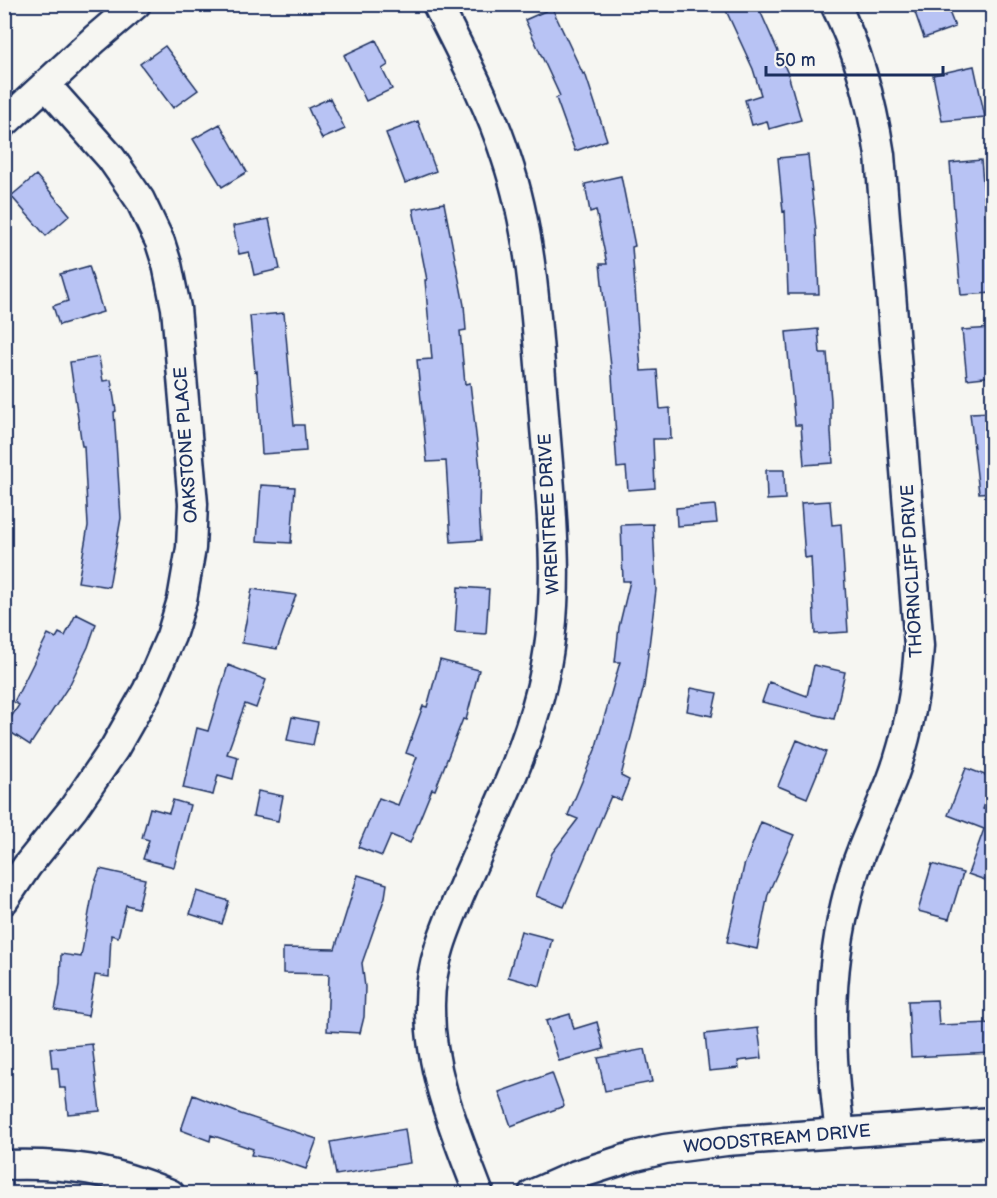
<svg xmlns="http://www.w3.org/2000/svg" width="997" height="1198" font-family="'Balsamiq Sans',sans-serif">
  <rect width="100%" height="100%" fill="#f6f6f2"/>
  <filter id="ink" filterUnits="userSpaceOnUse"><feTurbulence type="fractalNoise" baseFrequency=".0167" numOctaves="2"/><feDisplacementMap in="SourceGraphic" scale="12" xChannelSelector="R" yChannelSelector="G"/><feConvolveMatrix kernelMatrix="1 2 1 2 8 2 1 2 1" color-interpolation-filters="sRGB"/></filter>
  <g filter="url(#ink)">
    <!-- building -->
    <path fill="#b8c3f4" stroke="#1b2f5e" stroke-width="1.5" d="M723,4h34l31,70 13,46 -32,9 -2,-8 -15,4 -7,-25 16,-5 -8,-26z
      M912,4h34l9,23 -31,11z
      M552,8l31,66 2,-1 22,67 -32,11 -19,-53 4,-2 -35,-76z
      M376,40l12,25 -6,4 10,20 -26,12 -22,-46z
      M165,46l33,44 -25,18 -33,-44z
      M974,66l11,51 -43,4 -9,-46z
      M330,98l15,31 -23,10 -14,-31z
      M418,121l18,50 -31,12 -19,-50z
      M220,124l27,48 -25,15 -29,-48z
      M808,155l8,75 3,64h-31l-3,-83 -2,1 -5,-54z
      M981,160l12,133 -32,2 -11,-132z
      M36,175l34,40 -24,21 -35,-40z
      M621,176l14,70 -3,1 9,124 16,-1 3,39 10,-1 1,31h-18l2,49 -27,2 -2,-23 -9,1 -2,-31h1l-4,-61 -12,-112h7l-11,-54 -6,2 -5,-28z
      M444,203l20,102 2,25 -6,1 5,53 5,-1 10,86 -1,42 2,29 -30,2 -5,-81 -19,1 -10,-102 15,-1 -7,-79h2l-14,-71z
      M269,219l11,50 -26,6 -5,-23 -10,2 -6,-28z
      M89,266l14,46 -44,13 -6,-19 15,-5 -8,-27z
      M284,313l10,112h10l2,26 -44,3 -5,-83 -2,1 -5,-56z
      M993,328v48l-26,3 -5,-49z
      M818,329l2,24h7l4,47v32l2,31 -29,2 -3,-40h-6l-9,-93z
      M99,357l4,24 8,-1 5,31 -2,1 7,106 -12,69 -31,-5 10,-56 -4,-80h-2l-12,-84z
      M993,412v80l-14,1 -9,-80z
      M766,470h18l1,29 -18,1z
      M261,485l34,2 -4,56 -34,-2z
      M830,501l2,24 9,-1 7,108 -33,2 -4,-77 -6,1 -4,-55z
      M715,505l2,18 -40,3 -1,-18z
      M653,524l3,66 -12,96 -23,90 8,4 -8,20 -10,-4 -47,111 -28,-11 16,-43 26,-34 -10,-4 27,-65 25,-88h-5l4,-35 11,-46h-7l-2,-56z
      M458,587l31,2 -3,45 -31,-2z
      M252,589l44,6 -19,54 -35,-6z
      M76,614l20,10 -8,23 -18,37 -40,61 -26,-17 15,-23 -5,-3 34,-68 8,4 3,-5 6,3z
      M440,660l39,10 -13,50 -3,-1 -28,71 -3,-1 -22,54 -19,-8 -9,21 -24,-9 21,-49 19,7 19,-48 -11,-4 17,-47 4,1z
      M228,665l38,15 -10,28 -11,-4 -18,50 11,3 -5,22 -15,-4 -5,20 -30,-7 14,-60 11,3z
      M814,665l31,7 -11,47 -72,-17 7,-20 38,14z
      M691,688l26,5 -5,23 -25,-5z
      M292,717l26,5 -5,23 -26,-5z
      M797,740l29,12 -19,46 -29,-12z
      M966,768l27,10v6l-10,25 10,3v55l-5,14 -20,-7 16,-45 -36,-14z
      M258,791l25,5 -5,25 -25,-5z
      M173,800l17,5 -16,62 -31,-8 6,-19 -7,-2 8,-30 19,5z
      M761,822l33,13 -26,59 -11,55 -30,-7 17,-76z
      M932,864l31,9 -14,46 -31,-8z
      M100,869l45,10 -7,29 -12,-3 -8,32 -7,-2 -2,42 -14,-2 -7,41 -33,-6 5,-26 1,-30 20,3 13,-72z
      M358,875l29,9 -2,13 -23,66 3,24 -1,30 -4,16 -33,-2 2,-57 -46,-1v-25l52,1z
      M197,891l32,10 -7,23 -32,-10z
      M521,931l31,8 -12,47 -32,-9z
      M937,1000l2,25 54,-2v30l-82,4 -3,-56z
      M570,1014l4,15 23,-7 7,27 -45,12 -13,-40z
      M758,1028l4,30 -24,3 1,7 -30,3 -4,-37z
      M92,1044l8,67 -32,3 -3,-26h-5l-2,-20h-6l-2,-20z
      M645,1049l7,33 -47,9 -7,-33z
      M552,1073l12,33 -53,20 -12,-34z
      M193,1095l48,19 76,25 -11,30 -23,-8 -32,-6 2,-6 -42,-14 -1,6 -29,-11z
      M405,1129l5,34 -74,12 -6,-33z"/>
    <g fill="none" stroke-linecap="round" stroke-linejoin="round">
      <!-- minor casing -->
      <g stroke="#1b2f5e" stroke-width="33">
        <path id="minor" d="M437,4c25,50 52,100 69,153 27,79 30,163 37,245 7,97 22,196 -3,291 -16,64 -47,125 -73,185 -18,42 -38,84 -37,130 0,66 26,125 49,186
          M835,4c24,48 37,99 45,151l39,491c-3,46 -11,90 -27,133 -12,31 -28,61 -38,93 -27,90 -26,168 -14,261
          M4,123l91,-84 41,-35
          M4,900l23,-34 46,-57 41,-60 33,-58 24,-55 11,-36 9,-52 2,-44 -17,-196 -9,-44 -7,-22 -20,-42 -13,-19 -16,-23 -65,-73
          M4,1165c65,-2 106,4 166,29
          M533,1194l43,-19 59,-19 30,-7 61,-8 266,-19"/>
      </g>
      <!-- minor -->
      <use href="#minor" stroke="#f6f6f2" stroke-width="28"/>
    </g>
  </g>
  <g text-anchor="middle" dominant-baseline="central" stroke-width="5" stroke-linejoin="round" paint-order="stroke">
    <!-- street labels -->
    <g font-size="18" fill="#1b2f5e" stroke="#f6f6f2">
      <text transform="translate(186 445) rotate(-94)">OAKSTONE PLACE</text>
      <text transform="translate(549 514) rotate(-93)">WRENTREE DRIVE</text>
      <text transform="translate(912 571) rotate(-93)">THORNCLIFF DRIVE</text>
      <text transform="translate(777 1139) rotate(-5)">WOODSTREAM DRIVE</text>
    </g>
  </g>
  <!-- margin -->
  <rect width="997" height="1198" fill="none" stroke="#f6f6f2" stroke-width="24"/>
  <rect x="12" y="12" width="973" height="1174" fill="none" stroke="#1b2f5e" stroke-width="2" filter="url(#ink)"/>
  <!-- scale -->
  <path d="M766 66v9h177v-9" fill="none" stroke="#1b2f5e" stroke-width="3"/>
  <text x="775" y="66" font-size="18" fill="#1b2f5e" stroke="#f6f6f2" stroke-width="4.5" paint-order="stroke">50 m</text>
</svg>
